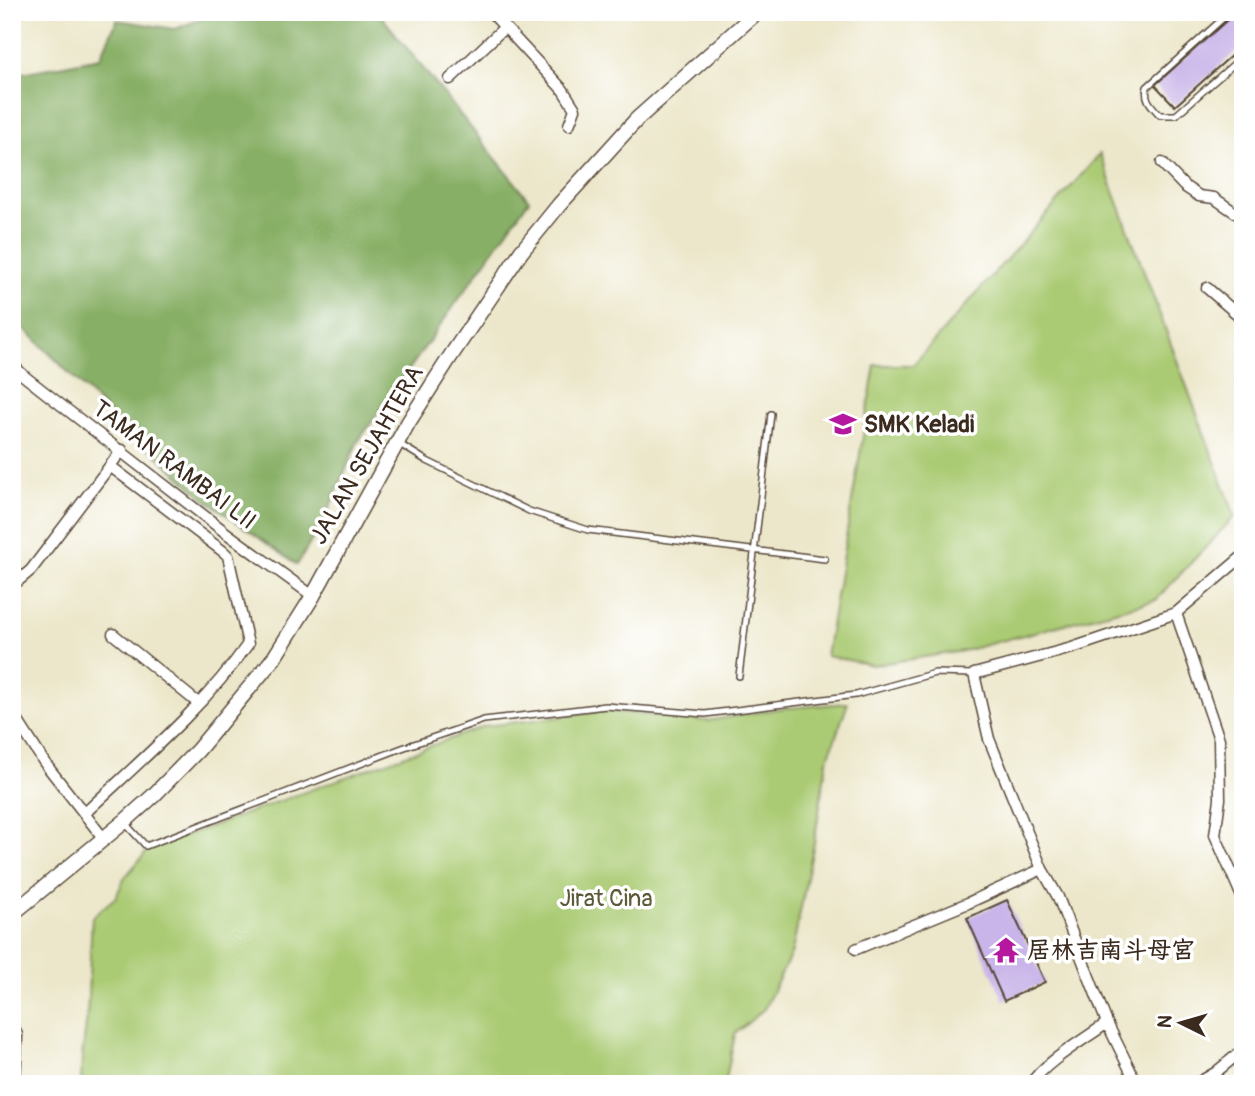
<svg xmlns="http://www.w3.org/2000/svg" width="1255" height="1096" font-family="Pangolin,'LXGW WenKai TC',sans-serif">
  <rect width="100%" height="100%" fill="#fff"/>
  <filter id="ink" filterUnits="userSpaceOnUse"><feTurbulence type="fractalNoise" baseFrequency=".0143" numOctaves="2"/><feDisplacementMap in="SourceGraphic" scale="14" xChannelSelector="R" yChannelSelector="G"/><feConvolveMatrix kernelMatrix="1 2 1 2 8 2 1 2 1" color-interpolation-filters="sRGB"/></filter>
  <filter id="wash" filterUnits="userSpaceOnUse"><feTurbulence type="fractalNoise" baseFrequency=".00686" numOctaves="4" result="noise"/><feDisplacementMap in="SourceGraphic" scale="28" xChannelSelector="R" yChannelSelector="G"/><feGaussianBlur stdDeviation="1.57" result="paint"/><feColorMatrix in="noise" values="0 0 0 0 0 0 0 0 0 0 0 0 0 0 0 0 0 1.4 0 .05"/><feComposite in="paint" operator="in"/></filter>
  <g filter="url(#wash)">
    <rect width="100%" height="100%" fill="#ece7ca"/>
    <!-- green -->
    <path fill="#aacb73" stroke="#727a48" stroke-width="2" d="M1100,154l135,362 -79,84 -193,51 -90,14 -47,-9 49,-291h38z
      M848,703l-21,58 -13,82 -22,109 -28,57 -29,25 -10,50h-644l1,-26 5,-41 5,-100 24,-20 9,-20 24,-28 336,-123 121,-15 101,10 70,-12z"/>
    <!-- forest -->
    <path fill="#87af65" stroke="#616c42" stroke-width="2" d="M220,12h158l151,188 -172,243 -31,73 -29,49 -92,-66 -96,-86 -97,-97v-241l88,-17 17,-38 58,9z"/>
    <g id="blocks">
      <!-- building -->
      <path fill="#c9b5e9" d="M1236,12h7v33l-68,61 -20,-21z
        M1007,900l38,82 -41,19 -37,-83z"/>
    </g>
  </g>
  <g filter="url(#ink)">
    <use href="#blocks" fill-opacity="0" stroke="#564638" stroke-width="2"/>
    <g fill="none" stroke-linecap="round" stroke-linejoin="round">
      <!-- service casing -->
      <g stroke="#564638" stroke-width="8">
        <path id="service" d="M1230,12l-83,75c-3,13 5,19 13,28h16l67,-59
          M398,443l29,18 102,50 59,19 237,29
          M739,676l32,-262
          M124,822l22,24 256,-98 82,-28 122,-14 99,8 151,-19 79,-22 39,1"/>
      </g>
      <!-- minor casing -->
      <g stroke="#564638" stroke-width="13">
        <path id="minor" d="M491,12l72,78 12,19 -6,16
          M450,79l55,-52
          M1162,163l22,23 15,10 15,2 29,20
          M1207,288l36,31
          M12,364l12,12 46,36 155,120 88,64
          M12,586l19,-16 91,-120
          M1176,613l43,126 1,60 -5,36 28,64
          M113,634l85,69
          M12,712l32,50 60,77
          M85,813c56,-53 118,-105 163,-169l-20,-88 -4,-4 -114,-86
          M856,949l112,-46 74,-34
          M12,1023l5,12 -2,49
          M1031,1084c12,-21 56,-46 76,-61
          M1137,1084l-30,-61 -49,-126 -16,-28 -53,-130 -15,-65 98,-26 104,-35 67,-57
          M1196,1084l19,-11 23,-19"/>
      </g>
      <!-- tertiary casing -->
      <g stroke="#564638" stroke-width="17">
        <path id="tertiary" d="M12,914l112,-92 29,-26 45,-46 76,-92 39,-62 95,-173 42,-66 71,-105 38,-47 78,-86 120,-107"/>
      </g>
      <!-- service -->
      <use href="#service" stroke="#fff" stroke-width="5"/>
      <!-- minor -->
      <use href="#minor" stroke="#fff" stroke-width="10"/>
      <!-- tertiary -->
      <use href="#tertiary" stroke="#fff" stroke-width="14"/>
    </g>
  </g>
  <!-- icons -->
  <defs>
    <g id="school-bare" transform="scale(2.1)"><path d="M0-5L7-2L0 1L-7-2ZM-4 1L0 2.5L4 1V4Q0 6-4 4Z" fill="#b5179e" stroke="#fff" stroke-width="2.5" paint-order="stroke"/></g>
    <g id="temple-bare" transform="scale(2.1)"><path d="M0-6L5-2H3V0L6.5 2.5H4V6H1.5V3h-3V6H-4V2.5H-6.5L-3 0V-2H-5Z" fill="#b5179e" stroke="#fff" stroke-width="2.5" paint-order="stroke"/></g>
  </defs>
  <g fill-rule="evenodd">
    <use href="#school-bare" x="843" y="424"/>
    <use href="#temple-bare" x="1006" y="950"/>
  </g>
  <g text-anchor="middle" dominant-baseline="central" stroke-width="7" stroke-linejoin="round" paint-order="stroke">
    <!-- poi labels -->
    <g font-size="24" font-weight="bold" fill="#3b2a1e" stroke="#fff" text-anchor="start">
      <text x="864" y="424">SMK Keladi</text>
      <text x="1027" y="950">居林吉南斗母宫</text>
    </g>
    <!-- street labels -->
    <g font-size="24" fill="#3b2a1e" stroke="#fff">
      <text transform="translate(367 455) rotate(-60)">JALAN SEJAHTERA</text>
      <text transform="translate(174 465) rotate(37)">TAMAN RAMBAI LII</text>
    </g>
    <!-- park labels -->
    <g font-size="24" fill="#5c5a38" stroke="#fff">
      <text x="606" y="898">Jirat Cina</text>
    </g>
  </g>
  <!-- margin -->
  <rect width="1255" height="1096" fill="none" stroke="#fff" stroke-width="42"/>
  <!-- north arrow -->
  <g transform="translate(1181 1023) rotate(275)" stroke="#ffffff" stroke-width="5" paint-order="stroke">
  <path d="M0-5L12 26L0 18L-12 26Z" fill="#3b2a1e"/>
  <text y="-10" font-size="19" font-weight="bold" text-anchor="middle" fill="#3b2a1e">N</text>
  </g>
</svg>
